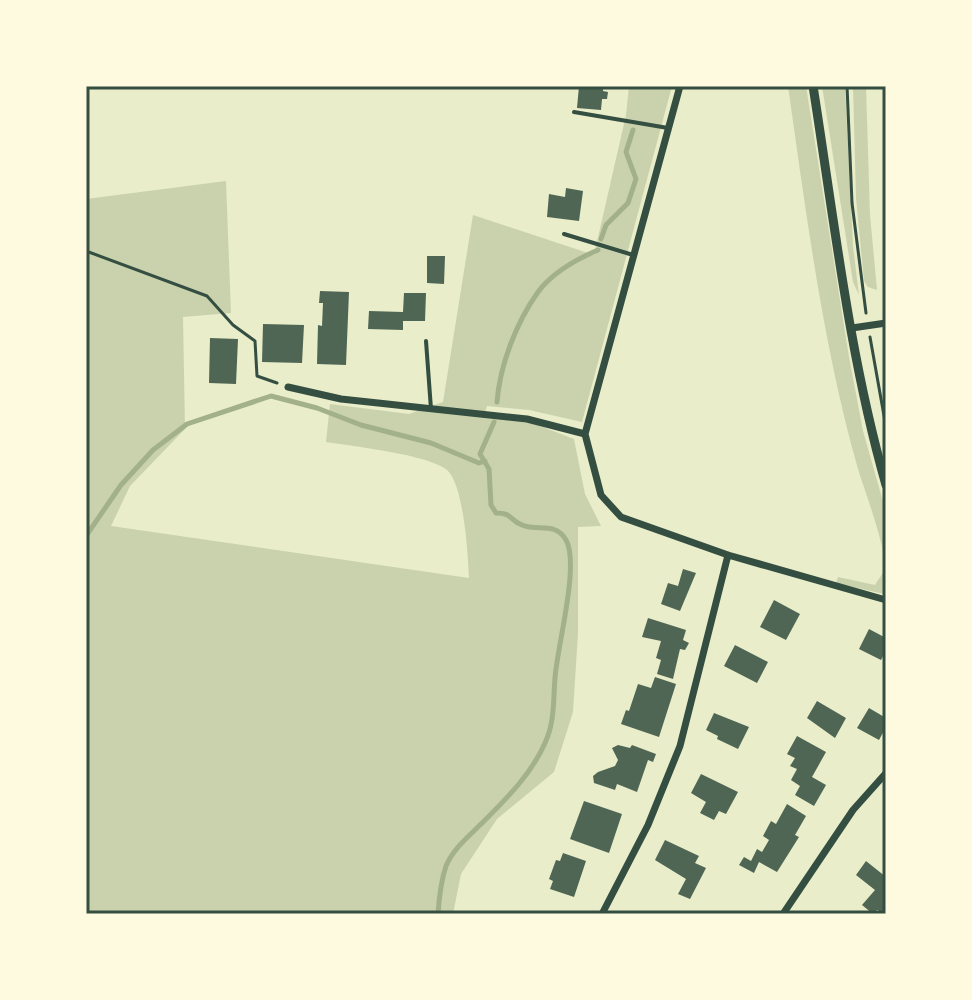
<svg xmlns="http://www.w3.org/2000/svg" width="972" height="1000" font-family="Arial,sans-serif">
  <rect width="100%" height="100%" fill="#e9edc9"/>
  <!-- green -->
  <path fill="#cad2ad" d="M629,86h43l-90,336 -53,-12 -42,-4 -3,10 43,5 47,18 11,55 16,32 -23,1v106l-5,79 -19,60 -57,47 -36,55 -8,40h-367v-715l140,-18 5,132 -48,4 2,112 -55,57 -19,40 358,52c-1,-23 -5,-93 -22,-108 -17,-15 -95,-24 -121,-28l4,-38 79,10 34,-12 30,-187 121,40 32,-140z
    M788,86h18l43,271 14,74 23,81v81l-2,1 -48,-11 2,-6 37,8c3,-5 8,-11 9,-16 4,-17 -20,-80 -26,-100 -35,-122 -52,-257 -70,-383z
    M822,86h23l8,160 6,49 -6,-13z
    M853,86h13l4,129 7,75 -9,-3 -4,-6 -8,-83z"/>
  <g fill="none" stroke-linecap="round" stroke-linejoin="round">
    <!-- stream -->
    <path stroke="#a3b18a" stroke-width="5" d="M601,239l5,-14 22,-22 8,-24 -10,-27 7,-22
      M497,402c3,-37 19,-79 41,-110 14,-19 39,-33 60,-42
      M86,536l35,-51 32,-35 34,-26 84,-28 46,12 44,17 70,18 48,20 6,-2
      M438,914c1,-15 3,-33 8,-48 7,-17 22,-29 35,-42 24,-24 50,-49 64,-81 10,-22 8,-41 10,-65 2,-31 25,-113 11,-138 -11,-19 -28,-8 -44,-15 -13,-5 -9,-12 -26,-12l-5,-8 -2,-36 -9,-15 14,-32"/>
  </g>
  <!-- building -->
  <path fill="#4f6655" d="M579,86h24v5l5,1 -1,7h-5l-1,11 -24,-2z
    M566,188l17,3 -4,30 -32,-4 2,-23 16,3z
    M427,256h18l-1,28 -17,-1z
    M320,291l29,1 -3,73 -29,-1 1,-39 4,1 1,-23h-4z
    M404,293h22l-1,28h-22v9l-35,-1 1,-18 34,1z
    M263,324l41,1 -2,38 -40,-1z
    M210,338l28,1 -2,45 -27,-1z
    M683,569l13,4 -16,38 -19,-7 7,-21 10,3z
    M774,600l26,14 -14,26 -26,-13z
    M648,618l38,12 -3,10 6,3 -4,7 -5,-1 -7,30 -16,-5 4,-14 -5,-2 5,-17 -19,-4z
    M869,629l17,9v12l-5,10 -22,-11z
    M735,645l33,17 -11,21 -33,-17z
    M655,677l21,7 -17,53 -38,-13 5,-14 3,1 9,-27 13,4z
    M817,701l29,17 -11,20 -28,-20z
    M869,708l17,10v9l-7,13 -22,-12z
    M714,713l35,14 -11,22 -21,-10 1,-3 -12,-6z
    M797,736l29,16 -14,25 14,8 -12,21 -19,-11 5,-9 -9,-6 6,-11 -7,-3 5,-8 -8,-4z
    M618,745l12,3 2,-3 24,9 -3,8 -5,-2 -11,32 -20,-8 -2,6 -21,-7 -1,-7 5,-4 17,-6 3,-6 -6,-12z
    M701,774l37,18 -12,22 -7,-3 -5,9 -14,-7 6,-11 -15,-9z
    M584,801l38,13 -13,39 -39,-14z
    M787,804l19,12 -11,19 4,2 -22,35 -18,-10 -5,11 -15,-8 5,-8 7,4 6,-12 5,3 7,-12 -6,-4 8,-15 5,3z
    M665,840l34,16 -4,7 11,5 -16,31 -12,-5 8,-15 -31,-19z
    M563,853l23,8 -12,36 -24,-8 3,-8 -4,-2 7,-19 4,1z
    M866,861l20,16v37l-9,-4 -4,4 -11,-9 13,-15 -19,-15z"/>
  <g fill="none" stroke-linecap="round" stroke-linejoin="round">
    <!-- path -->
    <path stroke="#344e41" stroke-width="3" d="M847,86l5,117 14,110
      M86,251l121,45 26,29 22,16 2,35 20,7
      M870,337l16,90"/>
    <!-- service -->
    <path stroke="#344e41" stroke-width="4" d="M574,112l94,16
      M564,234l69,21
      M426,341l5,68"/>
    <!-- minor -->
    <path stroke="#344e41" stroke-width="7" d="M852,328l34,-5
      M288,387l53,12 186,20 58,15 95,-348
      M585,434l16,61 20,22 107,38 158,45
      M602,914l46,-89 32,-79 48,-191
      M783,914l70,-104 33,-37"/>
    <!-- tertiary -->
    <path stroke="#344e41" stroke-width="9" d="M813,86c21,133 36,269 73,399"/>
  </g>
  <!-- border -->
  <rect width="972" height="1000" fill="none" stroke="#fefae0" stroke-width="176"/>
  <rect x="88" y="88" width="796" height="824" fill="none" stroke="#344e41" stroke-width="3"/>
</svg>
